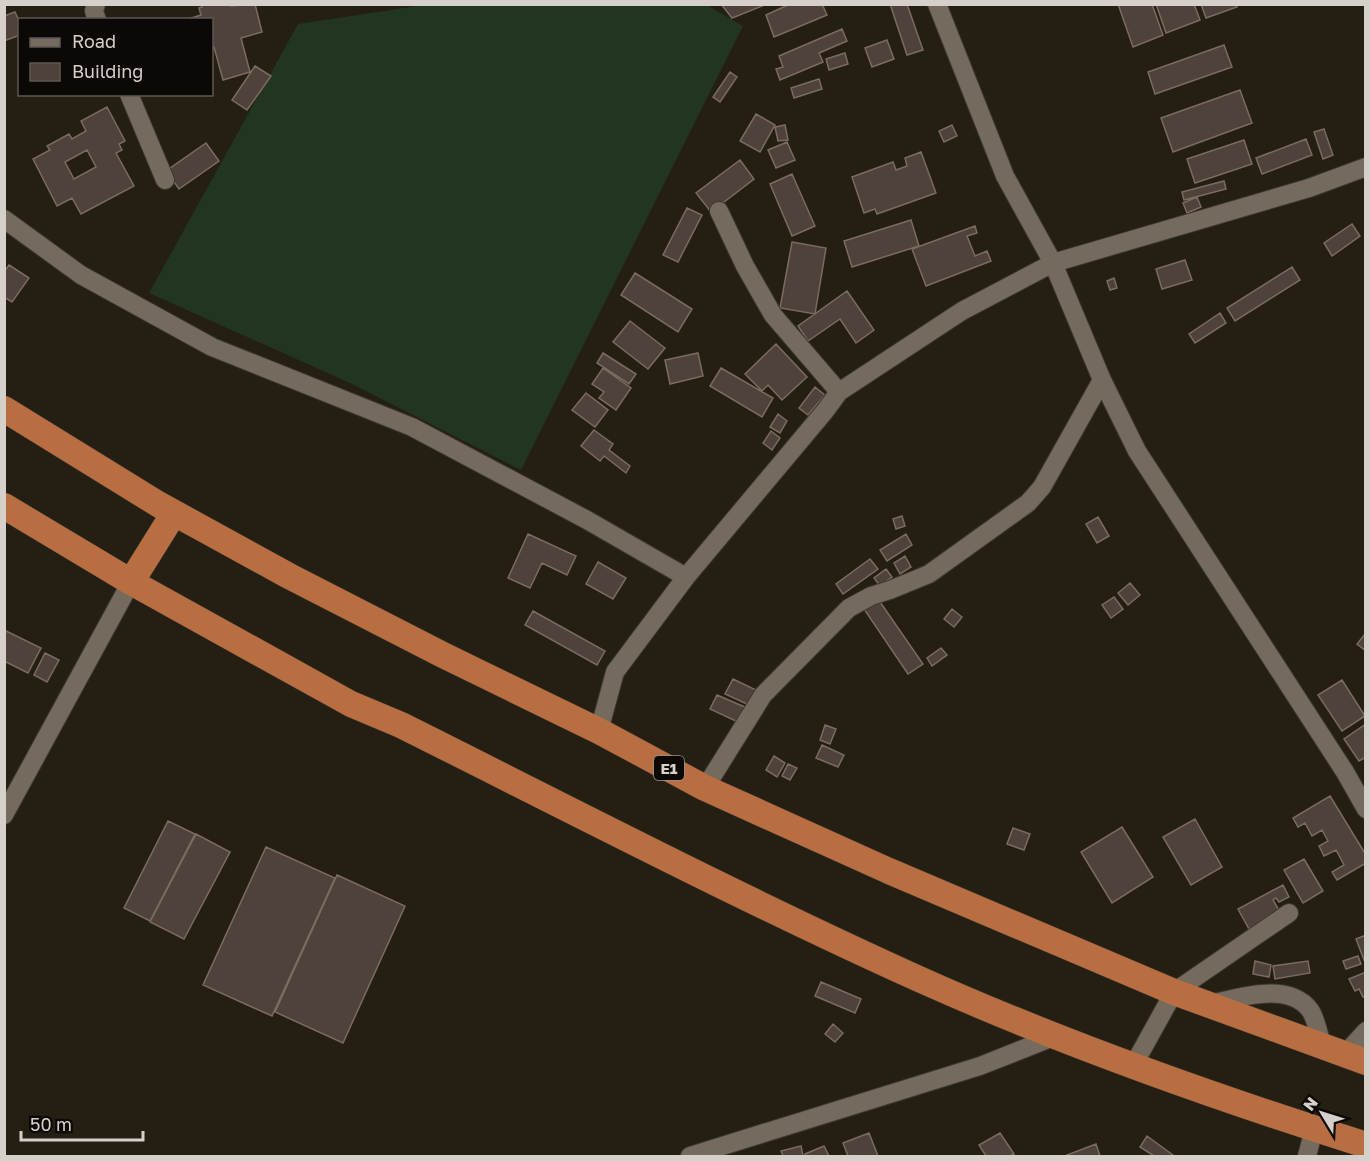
<svg xmlns="http://www.w3.org/2000/svg" width="1370" height="1161" font-family="'Golos Text',sans-serif">
  <rect width="100%" height="100%" fill="#251e12"/>
  <!-- grass -->
  <path fill="#213520" d="M430,4h275l38,22 -222,444 -169,-86 -203,-91 149,-269z"/>
  <!-- building -->
  <path fill="#4f423a" stroke="#7a6b63" stroke-width="1.5" fill-rule="evenodd" d="M202,4h28l1,2 24,-2 7,28 -21,6 9,34 -27,8 -9,-33 -2,1v-28h-27l16,-5 -2,-7 3,-1z
    M721,4h46l-35,14z
    M790,4h32l5,11 -53,22 -8,-22z
    M890,4h17l16,46 -16,5z
    M1118,4h34l11,31 -30,12z
    M1156,4h38l6,16 -34,13z
    M1201,4h36v3l-31,11z
    M15,12l5,11v12l-16,6v-25z
    M842,29l5,12 -28,12 4,9 -43,18 -4,-11 7,-2 -4,-11z
    M887,40l7,19 -22,8 -7,-19z
    M1224,45l8,22 -77,27 -7,-22z
    M845,53l3,11 -19,6 -3,-11z
    M255,66l16,10 -24,34 -15,-10z
    M730,72l7,5 -17,25 -7,-5z
    M819,79l3,10 -28,9 -3,-10z
    M1240,90l12,33 -79,29 -12,-34z
    M107,107l18,34 -6,3 3,6 -6,3 18,33 -53,28 -9,-16 -15,8 -24,-47 17,-9 -3,-4 22,-12 3,5 14,-8 -5,-10zM87,150l9,17 -22,12 -9,-17z
    M756,114l19,11 -15,27 -20,-11z
    M785,125l3,15 -10,1 -3,-14z
    M952,125l5,11 -13,6 -5,-11z
    M1324,129l9,26 -10,4 -9,-27z
    M1306,139l6,16 -50,19 -6,-16z
    M1244,140l8,24 -57,19 -8,-24z
    M787,142l8,18 -19,8 -8,-18z
    M206,143l13,18 -40,28 -13,-18z
    M921,152l15,41 -59,21 -2,-5 -11,4 -12,-36 41,-15 3,8 11,-4 -2,-8z
    M740,160l14,19 -43,33 -15,-19z
    M792,174l23,52 -23,10 -22,-52z
    M1224,181l2,8 -42,11 -2,-8z
    M1197,197l4,10 -14,6 -4,-10z
    M687,208l15,7 -24,47 -15,-7z
    M911,220l8,26 -67,21 -8,-26z
    M1352,224l8,12 -28,20 -8,-13z
    M975,226l2,7 -10,3 8,20 12,-5 4,10 -65,25 -14,-37z
    M792,242l34,6 -11,66 -35,-6z
    M1185,260l7,20 -30,9 -6,-20z
    M9,265l20,13 -17,24 -8,-5v-25z
    M1292,267l8,13 -65,41 -8,-13z
    M635,273l57,36 -14,23 -57,-37z
    M1114,278l3,10 -7,2 -3,-9z
    M847,291l27,39 -18,13 -16,-24 -32,22 -10,-15z
    M1220,313l6,10 -31,20 -6,-9z
    M630,321l35,27 -17,21 -35,-27z
    M776,344l31,33 -25,23 -14,-15 -6,6 -17,-17z
    M603,353l33,21 -7,10 -32,-21z
    M698,353l5,23 -33,8 -5,-24z
    M603,368l28,20 -15,22 -17,-12 5,-6 -12,-8z
    M721,368l52,30 -11,19 -52,-31z
    M815,387l10,8 -17,20 -9,-7z
    M586,393l22,17 -13,17 -23,-17z
    M778,414l9,7 -7,12 -10,-6z
    M594,430l19,14 -4,6 21,16 -4,7 -22,-17 -4,5 -19,-15z
    M771,431l9,7 -8,12 -9,-7z
    M902,516l3,10 -9,3 -3,-10z
    M1098,517l11,19 -12,7 -11,-19z
    M528,534l48,22 -9,19 -25,-12 -12,25 -22,-10z
    M906,534l6,11 -25,16 -7,-11z
    M905,556l6,11 -11,7 -6,-11z
    M870,559l8,10 -35,25 -7,-10z
    M598,562l28,16 -13,21 -27,-15z
    M886,569l6,8 -12,9 -6,-8z
    M1130,583l10,12 -12,10 -10,-12z
    M1114,597l9,12 -12,9 -9,-13z
    M878,599l45,65 -15,10 -44,-65z
    M952,609l10,8 -8,10 -10,-8z
    M533,611l72,40 -8,14 -72,-40z
    M4,630l37,18 -13,25 -24,-12z
    M1365,634h1v17l-9,-7z
    M941,648l6,7 -15,11 -5,-8z
    M45,653l14,7 -12,22 -13,-7z
    M733,679l23,11 -7,15 -24,-11z
    M1342,680l23,36 -23,15 -24,-36z
    M717,695l30,13 -7,15 -30,-14z
    M1366,724v33l-7,4 -15,-22z
    M825,725l11,4 -6,15 -10,-4z
    M822,745l22,10 -6,12 -22,-9z
    M774,756l11,7 -8,14 -11,-7z
    M788,764l9,4 -7,12 -8,-4z
    M1330,796l36,59v8l-29,17 -5,-8 12,-7 -8,-15 -12,6 -5,-10 9,-5 -6,-11 -10,6 -7,-13 -7,4 -5,-9z
    M1195,819l27,48 -31,18 -28,-48z
    M168,821l27,13 -45,87 -26,-13z
    M1122,827l31,50 -41,26 -31,-51z
    M1013,828l17,6 -6,16 -17,-6z
    M196,834l34,18 -46,87 -34,-17z
    M266,847l69,31 -63,138 -69,-31z
    M1304,859l19,32 -20,12 -19,-33z
    M337,875l68,31 -62,137 -68,-31z
    M1283,885l6,12 -10,5 -3,-4 -3,2 7,12 -31,17 -11,-20z
    M1366,935v24l-2,1 -8,-21z
    M1358,956l3,8 -15,5 -3,-8z
    M1255,961l16,4 -2,12 -16,-3z
    M1308,961l2,12 -35,6 -2,-13z
    M1366,972v24l-3,1 -4,-8 -4,2 -6,-12z
    M821,982l40,17 -6,14 -40,-17z
    M833,1024l10,9 -8,9 -10,-8z
    M869,1133l9,23h-30l-5,-13z
    M1000,1133l14,21 -4,2h-24l-7,-11z
    M1147,1136l26,19 -1,1h-18l-14,-9z
    M1096,1144l4,12h-32l-1,-1z
    M801,1146l2,10h-20l-2,-5z
    M824,1146l5,10h-23l-1,-2z"/>
  <g fill="none" stroke-linecap="round" stroke-linejoin="round">
    <!-- minor casing -->
    <g stroke="#3e3831" stroke-width="20">
      <path id="minor" d="M96,4l-2,7 3,9
        M937,4l68,172 48,87 49,117 35,71 208,321 21,37
        M129,94l36,86
        M719,211l26,55 28,49 66,77
        M4,219l77,56 131,72 200,80 175,93 99,57
        M599,731l16,-59 71,-95 139,-166 14,-19 123,-81 91,-48 256,-75 57,-21
        M705,788l58,-93 86,-87 22,-12 19,-6 39,-16 99,-71 14,-16 60,-107
        M4,815l127,-233
        M1210,1004c29,-6 78,-23 100,6 6,8 9,25 12,36
        M1344,1055l22,-24
        M1133,1066l41,-74 115,-79
        M690,1156l290,-90 76,-30
        M1307,1156l7,-27"/>
    </g>
    <!-- highway casing -->
    <g stroke="#3e3831" stroke-width="27">
      <path id="highway" d="M4,409l154,95 131,72 154,79 156,76 106,57 184,83 285,121 192,70
        M4,506l127,76 220,122 50,21c172,86 343,175 518,254 145,65 295,118 447,166
        M131,582l43,-69"/>
    </g>
    <!-- minor -->
    <use href="#minor" stroke="#746b5e" stroke-width="18"/>
    <!-- highway -->
    <use href="#highway" stroke="#b96e42" stroke-width="26"/>
  </g>
  <g text-anchor="middle" dominant-baseline="central" stroke-width="4.5" stroke-linejoin="round" paint-order="stroke">
    <!-- shield labels -->
    <rect fill="#0b0805" stroke="#98948e" stroke-width="1.5" x="654" y="756" width="30" height="24" rx="4.5"/>
    <g font-size="15" font-weight="bold" fill="#d5d0c9">
      <text x="669" y="768">E1</text>
    </g>
  </g>
  <!-- border -->
  <rect width="1370" height="1161" fill="none" stroke="#d5d0c9" stroke-width="12"/>
  <!-- legend -->
  <rect x="18" y="18" width="195" height="78" fill="#0b0805" stroke="#5c5853" stroke-width="1.5"/>
  <rect x="30" y="38" width="30" height="9" fill="#746b5e" stroke="#5c5853" stroke-width="1.5"/>
  <text x="72" y="48" font-size="18" fill="#d5d0c9">Road</text>
  <rect x="30" y="63" width="30" height="18" fill="#4f423a" stroke="#5c5853" stroke-width="1.5"/>
  <text x="72" y="78" font-size="18" fill="#d5d0c9">Building</text>
  <!-- north arrow -->
  <g transform="translate(1322 1113) rotate(308)" stroke="#0b0805" stroke-width="4.5" paint-order="stroke">
  <path d="M0-4.5L10 22L0 15L-10 22Z" fill="#d5d0c9"/>
  <text y="-9" font-size="16" font-weight="bold" text-anchor="middle" fill="#d5d0c9">N</text>
  </g>
  <!-- scale -->
  <path d="M21 1131v9h122v-9" fill="none" stroke="#d5d0c9" stroke-width="3"/>
  <text x="30" y="1131" font-size="18" fill="#d5d0c9" stroke="#0b0805" stroke-width="4.5" paint-order="stroke">50 m</text>
</svg>
